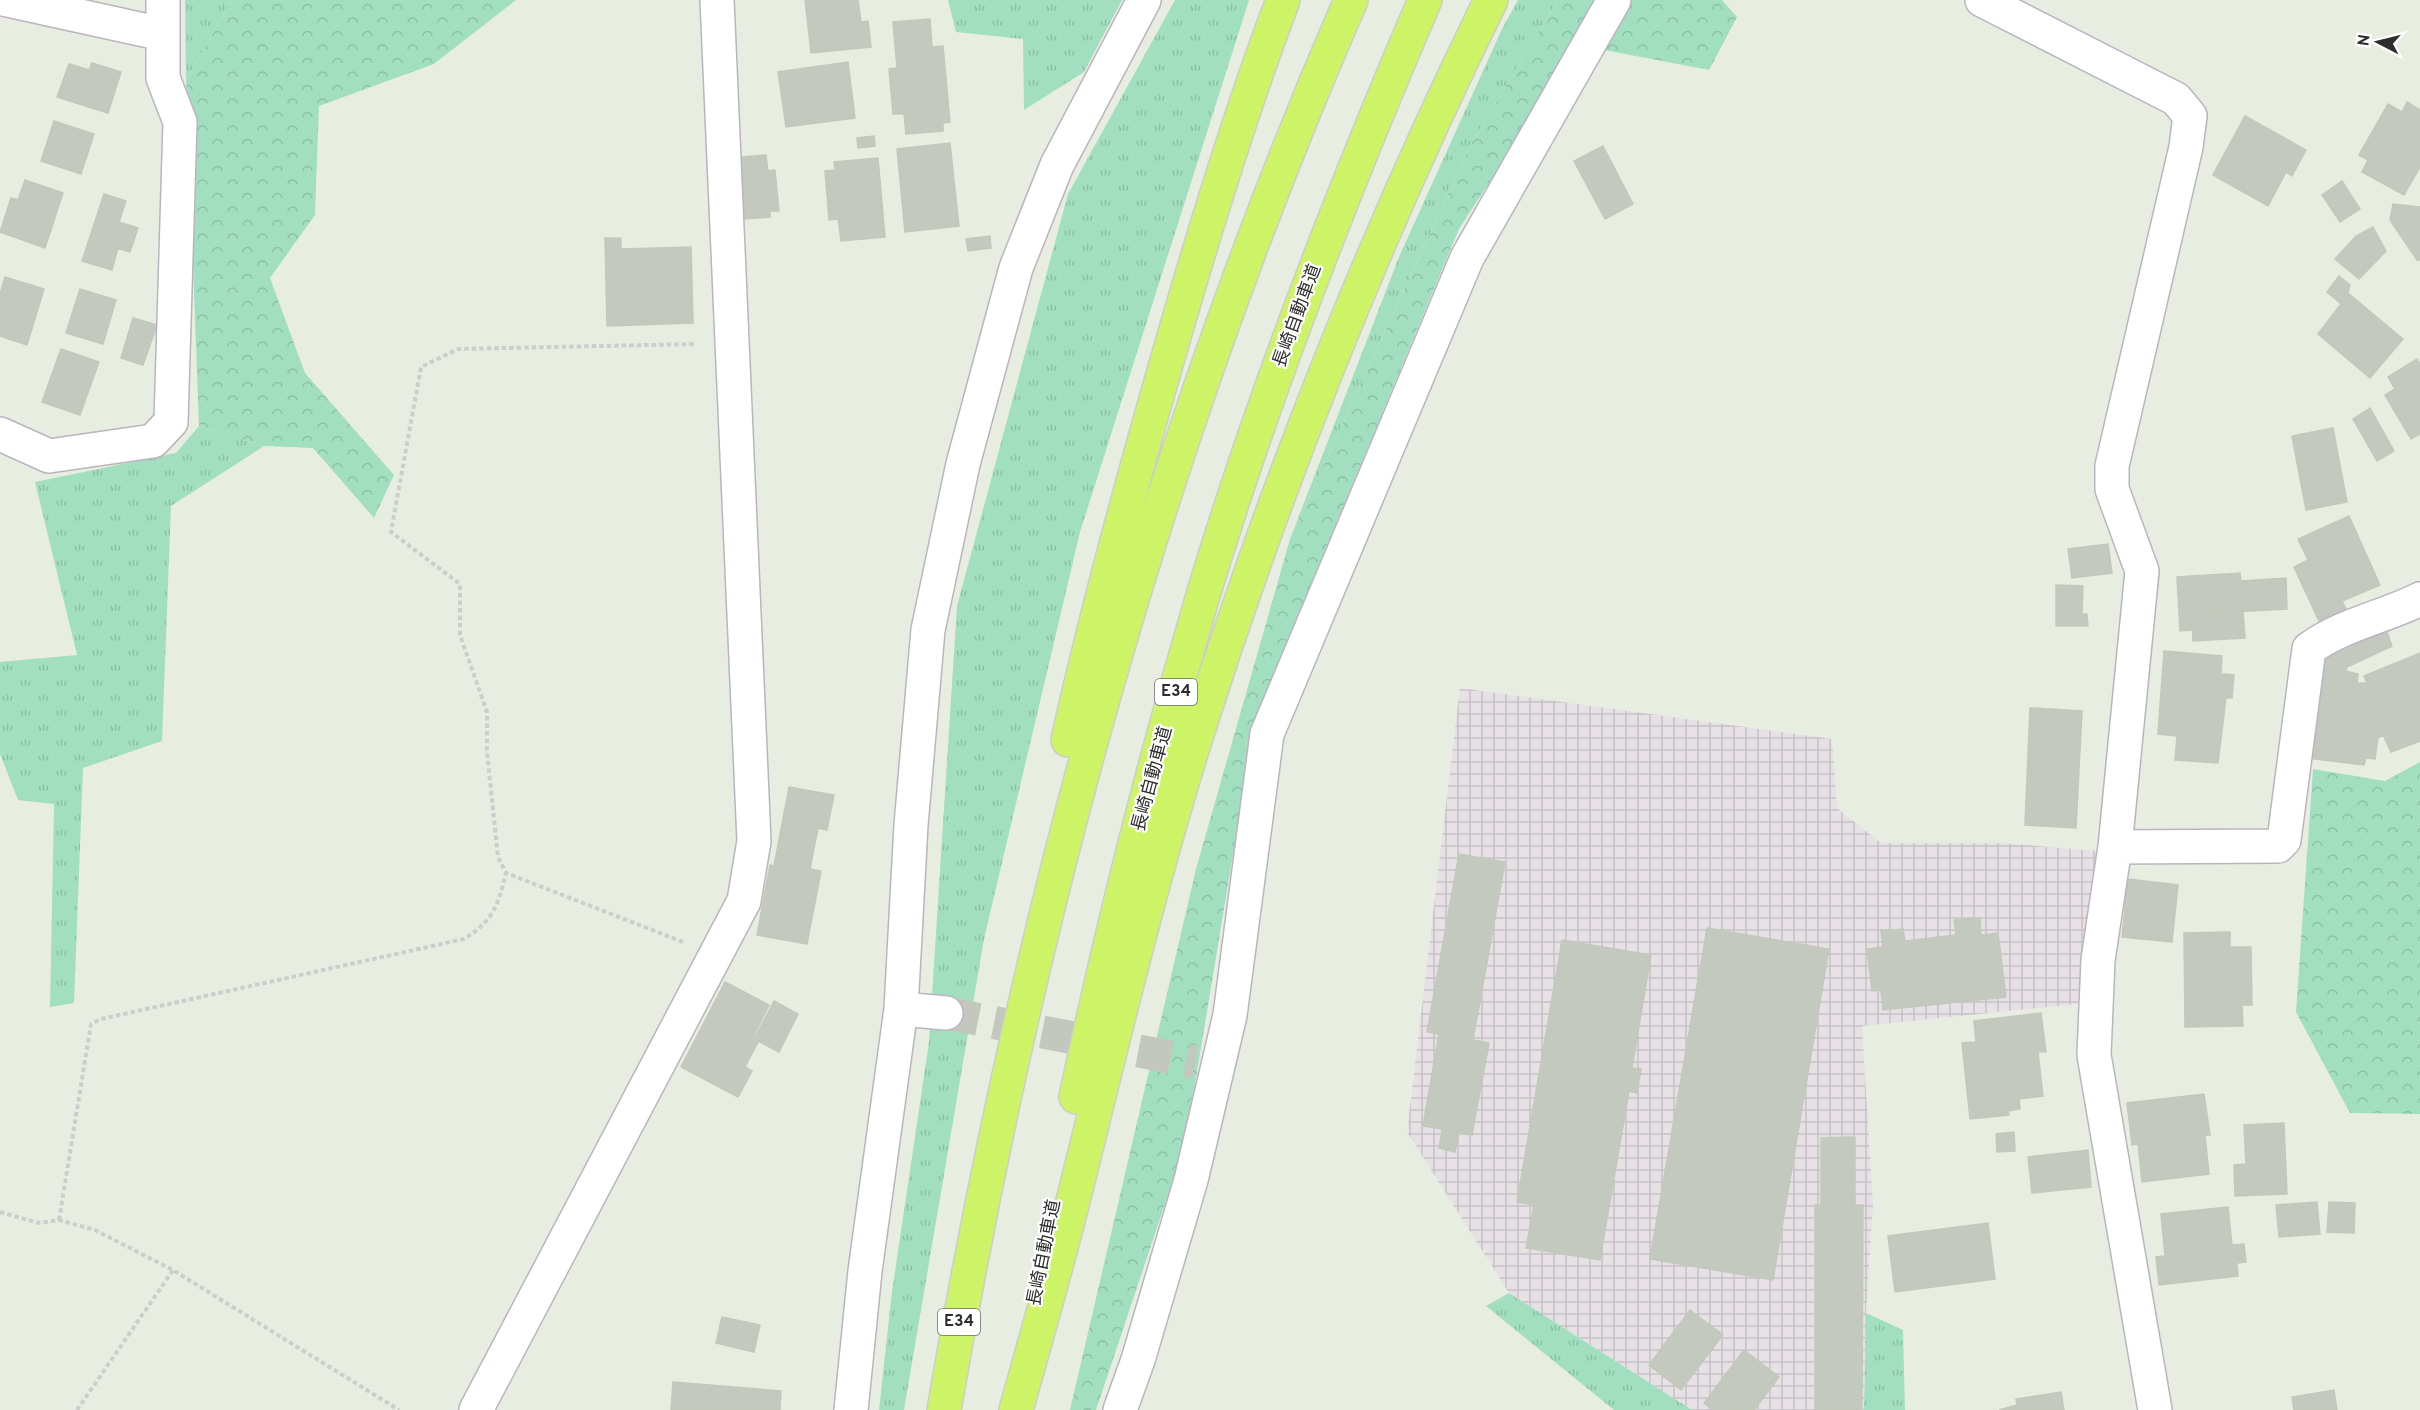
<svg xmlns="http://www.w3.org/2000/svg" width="2420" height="1410" font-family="Overpass,'Noto Sans JP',sans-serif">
  <defs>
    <pattern id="industrial-grid" width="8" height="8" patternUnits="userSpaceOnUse" patternTransform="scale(1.5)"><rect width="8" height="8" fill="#e7e1e6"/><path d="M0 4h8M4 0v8" fill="none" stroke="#c6c1c6"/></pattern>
    <pattern id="grass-tufts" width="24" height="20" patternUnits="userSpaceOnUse" patternTransform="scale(1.5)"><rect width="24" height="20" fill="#a2dfc0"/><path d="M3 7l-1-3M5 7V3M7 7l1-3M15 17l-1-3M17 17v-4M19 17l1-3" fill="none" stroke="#8cc0a5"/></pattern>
    <pattern id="forest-crowns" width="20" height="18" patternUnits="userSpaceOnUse" patternTransform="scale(1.5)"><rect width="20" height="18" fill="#a2dfc0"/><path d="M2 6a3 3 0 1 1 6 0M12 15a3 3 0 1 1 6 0" fill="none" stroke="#8cc0a5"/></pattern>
  </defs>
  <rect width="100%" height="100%" fill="#e8ede1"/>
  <!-- industrial -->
  <path fill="url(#industrial-grid)" d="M1460,688l372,51 5,69 44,35h122l97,8 -22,153 -216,22 11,179 -7,108 -2,97h-172l-183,-117 -102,-161z"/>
  <!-- grass -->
  <path fill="url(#grass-tufts)" d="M185,0h47l-46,80z
    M948,0h174l-38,72 -60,38 -1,-71 -67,-7z
    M1175,0h74l-169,532 -96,407 -80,471h-25l13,-118 37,-250 28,-436 111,-412z
    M1518,0h40l-87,144 -181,395 109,-282 103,-228z
    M199,426l65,20 -93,60 -9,235 -79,27 -9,235 -24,4 4,-203 -36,-4 -18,-46v-92l77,-7 -42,-173 141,-29z
    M1509,1293l183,117h-78l-128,-104z
    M1866,1313l37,17 2,80h-41z"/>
  <!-- forest -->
  <path fill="url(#forest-crowns)" d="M232,0h284l-82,64 -115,42 -4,109 -45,63 35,95 89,102 -20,43 -61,-70 -49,-2 -65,-20 -13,-346z
    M1558,0h164l15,17 -28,53 -131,-25 -119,184 -203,487 -71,428 -89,266h-26l126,-541 94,-330 181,-395z
    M2420,762v352l-70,-1 -54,-101 17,-243 72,12z"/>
  <!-- building -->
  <path fill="#c4c9c0" stroke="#c2c9ba" stroke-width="1.5" d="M805,0h53l3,22 7,-1 3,26 -60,6z
    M930,19l2,28 11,-1 7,76 -7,1v8l-37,3 -2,-20h-11l-4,-45 8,-1 -4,-46z
    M848,62l7,56 -69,9 -8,-55z
    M92,63l29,9 -13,41 -51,-16 12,-33 20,6z
    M2407,102l13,8v57l-16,28 -42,-23 6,-12 -9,-5 29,-51 14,8z
    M2245,116l61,34 -14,26 -6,-4 -18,34 -55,-31z
    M54,121l40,13 -13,40 -40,-13z
    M874,136l1,10 -17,2 -1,-10z
    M950,143l9,83 -54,6 -8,-83z
    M1603,146l30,58 -28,15 -31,-58z
    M766,155l2,16 7,-1 4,41h-9v6l-25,2 -4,-62z
    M878,158l7,79 -44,4 -3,-22 -9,1 -4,-49 10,-1 -1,-8z
    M25,180l38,13 -18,55 -45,-16 11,-34 7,2z
    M2342,181l18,28 -20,13 -18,-27z
    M104,194l22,7 -7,21 19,6 -8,24 -12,-4 -6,22 -30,-9z
    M2393,204l27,3v53h-3l-27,-40z
    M2373,227l13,24 -27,28 -24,-20 21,-23z
    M990,236l1,12 -23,3 -2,-12z
    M605,238h16v11l70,-2 2,76 -86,3z
    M2339,276l11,9 -2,8 55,46 -33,39 -52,-44 23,-30 -14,-12z
    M5,277l39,12 -17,56 -27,-9v-42z
    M80,289l36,11 -13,44 -37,-11z
    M133,318l24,7 -14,40 -22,-7z
    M61,349l38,13 -19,53 -38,-13z
    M2417,359l3,5v70l-9,5 -26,-44 10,-6 -7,-12z
    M2370,408l24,43 -17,10 -24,-42z
    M2333,428l14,74 -41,8 -14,-74z
    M2349,516l31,69 -38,16 4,8 -27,12 -25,-54 14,-7 -10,-21z
    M2108,544l4,29 -40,5 -4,-29z
    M2240,573l1,8 45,-3 1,31 -96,5v16l-11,1 -3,-54z
    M2056,585l27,1 -1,28h5l1,12h-32z
    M2243,612l2,26 -52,3 -1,-26z
    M2386,629l6,17 -45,21 -1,4 12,3 -1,9h10l-3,-7 56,-23v88l-29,11 -8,-17 -5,3 -3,21 -9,-1 -2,7 -56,-7 12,-97 8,-10z
    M2164,651l58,5 -1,18 13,1 -2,23h-6l-8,65 -43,-3 2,-24 -19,-2z
    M2030,708l52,3 -6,117 -51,-3z
    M789,787l45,8 -7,35 -9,-2 -8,41 11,2 -14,73 -50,-9 13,-70 4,1z
    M1459,854l46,8 -32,178 16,3 -17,92 -13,-3 -4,20 -16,-4 3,-19 -19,-3 16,-92 -12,-2z
    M2128,879l50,6 -6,57 -50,-5z
    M1980,918l1,17 17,-2 8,64 -123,13 -2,-20 -9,1 -5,-42 16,-2 -2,-16 22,-2 2,12 51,-6 -2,-15z
    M1707,928l122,21 -56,331 -123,-21z
    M2230,932v15h21l1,58h-10l1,21 -58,1 -1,-94z
    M1562,940l89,15 -19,113 9,1 -4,24 -8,-2 -29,169 -74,-12 8,-43 -17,-3z
    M725,982l44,23 -17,34 6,3 -13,25 7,4 -14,26 -57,-30z
    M774,1001l24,13 -19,38 -25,-13z
    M2041,1013l5,39h-8l5,44 -24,3 1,10 -12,2 1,4 -39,4 -8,-76 14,-1 -2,-21z
    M2204,1094l6,41h-5l4,39 -67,8 -4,-38 -6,1 -5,-42z
    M2284,1123l3,71 -52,2 -1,-31 12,-1 -2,-39z
    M2014,1132l1,19 -18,1 -1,-18z
    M1855,1137v68h8l-1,205h-47v-205h6v-67z
    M2088,1150l3,37 -59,6 -4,-36z
    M2317,1202l3,32 -41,3 -3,-32z
    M2329,1202l26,1 -1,30 -27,-1z
    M2228,1207l4,38 12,-1 2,18 -9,1 1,13 -79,9 -3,-28 9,-1 -4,-42z
    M1988,1223l7,56 -100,13 -7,-56z
    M1690,1310l33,25 -42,55 -32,-25z
    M722,1317l38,8 -6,27 -38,-9z
    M1744,1350l35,27 -25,33h-41l-9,-7z
    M673,1382l108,9 -1,19h-109z
    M2334,1390l3,20h-43l-2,-13z
    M2061,1392l3,18h-65l18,-5 -1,-6z"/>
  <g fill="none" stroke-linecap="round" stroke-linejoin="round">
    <!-- minor-tunnel -->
    <path stroke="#c3c7bd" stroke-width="33" stroke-dasharray="33 16" stroke-linecap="butt" d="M946,1013l249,49"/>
    <!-- minor casing -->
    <g stroke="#bbb4bf" stroke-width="36">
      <path id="minor" d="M7,0l155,34
        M1982,0l194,99 14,17 -4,31 -74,319v23l30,82 -27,276 -17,113 -4,95 61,355
        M0,434l49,22 104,-15 18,-19 9,-300 -17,-44v-78
        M2115,847l163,-1 6,-6 25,-191c32,-24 75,-32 111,-50
        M901,1009l45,4
        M476,1410l268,-509 10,-60 -37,-841
        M851,1410l14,-139 36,-262 10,-184 17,-195 35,-166 53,-196 41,-103 87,-165
        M1120,1410l18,-50 53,-180 39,-165 37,-281 200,-476 147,-258"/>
    </g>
    <!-- highway casing -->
    <g stroke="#cdcdcd" stroke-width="36">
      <path id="highway" d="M1068,740c29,-130 64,-258 101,-386 34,-119 70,-238 114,-354
        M1076,1097c36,-170 79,-339 128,-505 61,-202 138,-399 221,-592
        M944,1410c83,-485 210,-958 407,-1410
        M1016,1410c20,-72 41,-144 59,-217 38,-153 74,-306 121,-456 80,-253 178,-499 295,-737"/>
    </g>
    <!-- path -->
    <path stroke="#cdcdcd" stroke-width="4" stroke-dasharray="4.5 3" stroke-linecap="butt" d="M683,942l-177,-69 -8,-16 -11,-105v-40l-27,-77v-51l-69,-52 30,-165 37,-18 238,-5
      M0,1212l39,11 20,-3 36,10 78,40 226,140
      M59,1220l32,-196 10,-5 363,-80c30,-19 34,-34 42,-66
      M77,1410l96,-140"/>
    <!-- minor -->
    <use href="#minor" stroke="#fff" stroke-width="33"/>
    <!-- highway -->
    <use href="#highway" stroke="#cdf366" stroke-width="33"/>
  </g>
  <g text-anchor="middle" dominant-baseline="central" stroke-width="4.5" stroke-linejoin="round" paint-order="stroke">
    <!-- shield labels -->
    <g fill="#fff" stroke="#6c6c6c" stroke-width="1.5">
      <rect x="1155" y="679" width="42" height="26" rx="4.5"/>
      <rect x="938" y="1309" width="42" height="26" rx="4.5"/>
    </g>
    <g font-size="16" font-weight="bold" fill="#2d2d2d">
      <text x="1176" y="692">E34</text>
      <text x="959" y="1322">E34</text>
    </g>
    <!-- street labels -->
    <g font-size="18" fill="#2d2d2d" stroke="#fff">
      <text transform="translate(1298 316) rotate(-70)">長崎自動車道</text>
      <text transform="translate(1153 779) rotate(-75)">長崎自動車道</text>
      <text transform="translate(1045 1253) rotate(-79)">長崎自動車道</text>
    </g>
  </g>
  <!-- north arrow -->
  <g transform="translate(2378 42) rotate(277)" stroke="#ffffff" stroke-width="4.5" paint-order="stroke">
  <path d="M0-4.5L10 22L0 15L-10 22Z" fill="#2d2d2d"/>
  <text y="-9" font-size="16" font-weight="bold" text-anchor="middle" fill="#2d2d2d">N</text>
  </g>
</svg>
